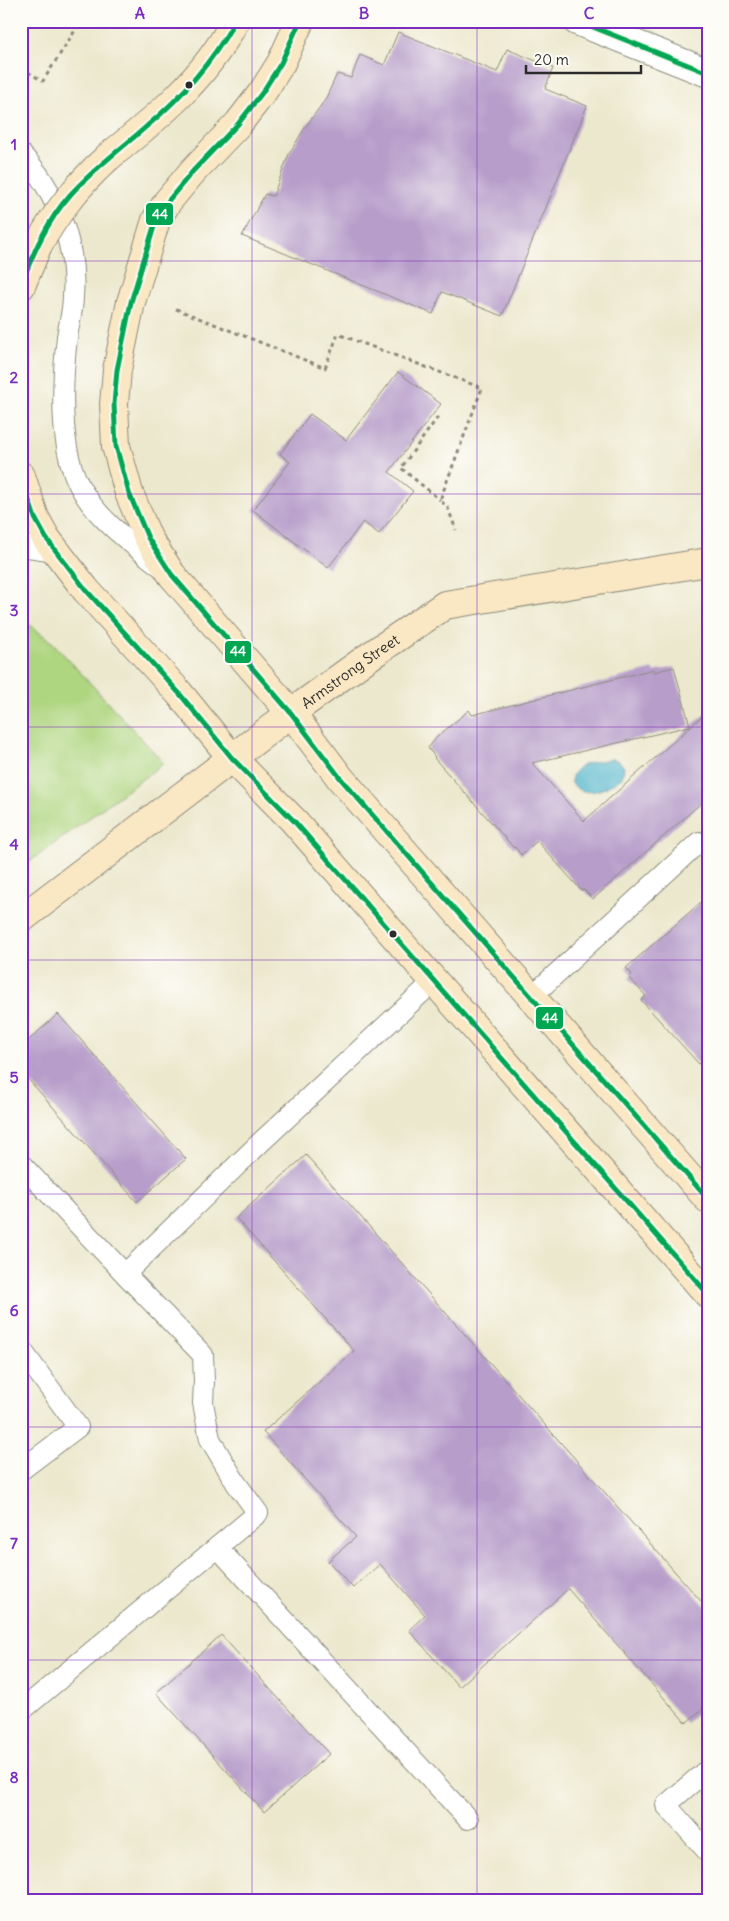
<svg xmlns="http://www.w3.org/2000/svg" width="729" height="1921" font-family="Delius,sans-serif">
  <rect width="100%" height="100%" fill="#fdfcf7"/>
  <filter id="ink" filterUnits="userSpaceOnUse"><feTurbulence type="fractalNoise" baseFrequency=".02" numOctaves="2"/><feDisplacementMap in="SourceGraphic" scale="10" xChannelSelector="R" yChannelSelector="G"/><feConvolveMatrix kernelMatrix="1 2 1 2 8 2 1 2 1" color-interpolation-filters="sRGB"/></filter>
  <filter id="wash" filterUnits="userSpaceOnUse"><feTurbulence type="fractalNoise" baseFrequency=".0096" numOctaves="4" result="noise"/><feDisplacementMap in="SourceGraphic" scale="20" xChannelSelector="R" yChannelSelector="G"/><feGaussianBlur stdDeviation="1.12" result="paint"/><feColorMatrix in="noise" values="0 0 0 0 0 0 0 0 0 0 0 0 0 0 0 0 0 1.4 0 .05"/><feComposite in="paint" operator="in"/></filter>
  <g filter="url(#wash)">
    <rect width="100%" height="100%" fill="#ece8cd"/>
    <!-- green -->
    <path fill="#aed57f" stroke="#6c8055" d="M21,618l32,25 111,120 -143,105z"/>
    <!-- water -->
    <path fill="#4cb2cb" stroke="#3c6e7b" d="M612,759l7,2 5,6 -2,11c-15,10 -38,23 -51,4 1,-20 25,-20 41,-23z"/>
    <g id="blocks">
      <!-- building -->
      <path fill="#b79eca" d="M398,32l99,40 10,-23 46,19 -8,21 42,17 -85,210 -60,-24 -9,22 -191,-78 23,-42 8,2 16,-42 17,-28 19,-26 12,-26 14,4 9,-23 24,10z
        M398,372l43,32 -52,68 24,19 -34,43 -16,-12 -35,46 -75,-58 37,-48 -10,-8 30,-40 36,26z
        M674,667l16,59 -158,37 52,58 124,-110v86l-115,102 -10,-10 -1,2 -45,-50 -16,14 -6,-8 -1,1 -80,-90 1,-1 -7,-9 9,-11 32,-27 3,5 182,-46v3z
        M708,896v178l-67,-74 5,-4 -17,-18 3,-4 -6,-6z
        M58,1014l128,145 -49,43 -116,-131v-24z
        M306,1155l402,454v95l-22,19 -118,-134 -109,98 -50,-57 16,-15 -45,-51 -27,24 -25,-27 28,-24 -93,-105 91,-81 -118,-133z
        M221,1635l108,119 -65,58 -108,-119z"/>
    </g>
  </g>
  <g filter="url(#ink)">
    <use href="#blocks" fill-opacity="0" stroke="#8c8a7c" stroke-width="1"/>
    <g fill="none" stroke-linecap="round" stroke-linejoin="round">
      <!-- lane casing -->
      <g stroke="#8c8a7c" stroke-width="22">
        <path id="lane" d="M21,154c35,35 56,92 52,142 0,14 -4,28 -6,41 -5,44 -9,110 13,150 18,33 51,56 80,79
          M21,546l35,5
          M531,997l168,-155
          M21,1164l104,110 137,-133 172,-160
          M21,1349l57,78 -57,43
          M217,1547l251,272
          M21,1711l237,-198 -22,-30 -26,-44 -7,-36 1,-22 -1,-26 -78,-81
          M708,1769l-42,36 42,47"/>
      </g>
      <!-- street casing -->
      <g stroke="#8c8a7c" stroke-width="30">
        <path id="street" d="M577,21l131,52"/>
      </g>
      <!-- secondary casing -->
      <g stroke="#8c8a7c" stroke-width="30">
        <g id="secondary">
          <path d="M300,21l-19,42 -19,30 -24,31 -45,47 -25,30 -12,19 -25,82 -14,68 -3,34 2,42 13,47 19,45 24,37 119,138 50,66 367,420"/>
          <path d="M107,158c51,-41 97,-78 128,-137"/>
          <path d="M21,286l16,-39"/>
          <path d="M21,476l14,42 11,20 40,52 93,103 53,65 62,63 414,473"/>
          <path id="s1" d="M21,919l270,-206 76,-55 78,-53 263,-43"/>
        </g>
      </g>
      <!-- path -->
      <path stroke="#8c8a7c" stroke-width="3" stroke-dasharray="4 4" stroke-linecap="butt" d="M21,68l22,13 38,-60
        M176,309l149,59 13,-34 144,54 -42,112 8,8 8,22
        M438,417l-37,51 39,32"/>
      <!-- lane -->
      <use href="#lane" stroke="#fff" stroke-width="20"/>
      <!-- street -->
      <use href="#street" stroke="#fff" stroke-width="28"/>
      <!-- secondary -->
      <use href="#secondary" stroke="#fae7c3" stroke-width="28"/>
      <!-- secondary-bridge casing -->
      <g stroke="#8c8a7c" stroke-width="30" stroke-linecap="butt">
        <path id="secondary-bridge" d="M37,247c20,-36 40,-61 70,-89"/>
      </g>
      <!-- secondary-bridge -->
      <use href="#secondary-bridge" stroke="#fae7c3" stroke-width="28"/>
      <!-- bus-1 casing -->
      <g stroke="#fdfcf7" stroke-width="9">
        <path id="bus-1" d="M300,21l-19,42 -19,30 -24,31 -45,47 -25,30 -12,19 -25,82 -14,68 -3,34 2,42 13,47 19,45 24,37 119,138 50,66 367,420
          M578,21l130,52
          M21,285c12,-32 26,-64 49,-90 23,-26 51,-46 77,-69 36,-30 65,-64 88,-105
          M21,477l14,41 11,20 40,52 93,103 53,65 62,63 414,473"/>
      </g>
      <!-- bus-1 -->
      <use href="#bus-1" stroke="#00a651" stroke-width="5"/>
    </g>
  </g>
  <!-- grid -->
  <path fill="none" stroke="#7b2cbf" stroke-width="1" stroke-opacity="0.55" d="M252,21v1879M477,21v1879M21,261h687M21,494h687M21,727h687M21,960h687M21,1194h687M21,1427h687M21,1660h687"/>
  <!-- markers -->
  <g fill="#2b2b2b" stroke="#fdfcf7" stroke-width="2">
    <circle cx="189" cy="85" r="4.5"/>
    <circle cx="393" cy="934" r="4.5"/>
  </g>
  <g text-anchor="middle" dominant-baseline="central" stroke-width="4" stroke-linejoin="round" paint-order="stroke">
    <!-- street labels -->
    <g font-size="15" fill="#2b2b2b" stroke="#fdfcf7">
      <text stroke="none"><textPath href="#s1" startOffset="412">Armstrong Street</textPath></text>
    </g>
  </g>
  <g stroke="#fdfcf7" stroke-width="2">
    <rect x="145" y="202" width="29" height="24" rx="5" fill="#00a651"/>
    <rect x="224" y="640" width="28" height="24" rx="5" fill="#00a651"/>
    <rect x="535" y="1006" width="29" height="24" rx="5" fill="#00a651"/>
  </g>
  <g font-size="14" text-anchor="middle" font-weight="bold" fill="#fff">
    <text x="160" y="219">44</text>
    <text x="238" y="656">44</text>
    <text x="550" y="1023">44</text>
  </g>
  <!-- margin -->
  <rect width="729" height="1921" fill="none" stroke="#fdfcf7" stroke-width="55"/>
  <!-- scale -->
  <path d="M526 65v8h115v-8" fill="none" stroke="#2b2b2b" stroke-width="2.5"/>
  <text x="534" y="65" font-size="15" fill="#2b2b2b" stroke="#fdfcf7" stroke-width="4" paint-order="stroke">20 m</text>
  <rect x="28" y="28" width="674" height="1866" fill="none" stroke="#7b2cbf" stroke-width="2"/>
  <g font-size="16" text-anchor="middle" font-weight="bold" fill="#7b2cbf">
    <text x="140" y="19">A</text>
    <text x="364" y="19">B</text>
    <text x="589" y="19">C</text>
    <text x="14" y="150">1</text>
    <text x="14" y="383">2</text>
    <text x="14" y="616">3</text>
    <text x="14" y="850">4</text>
    <text x="14" y="1083">5</text>
    <text x="14" y="1316">6</text>
    <text x="14" y="1549">7</text>
    <text x="14" y="1783">8</text>
  </g>
</svg>
